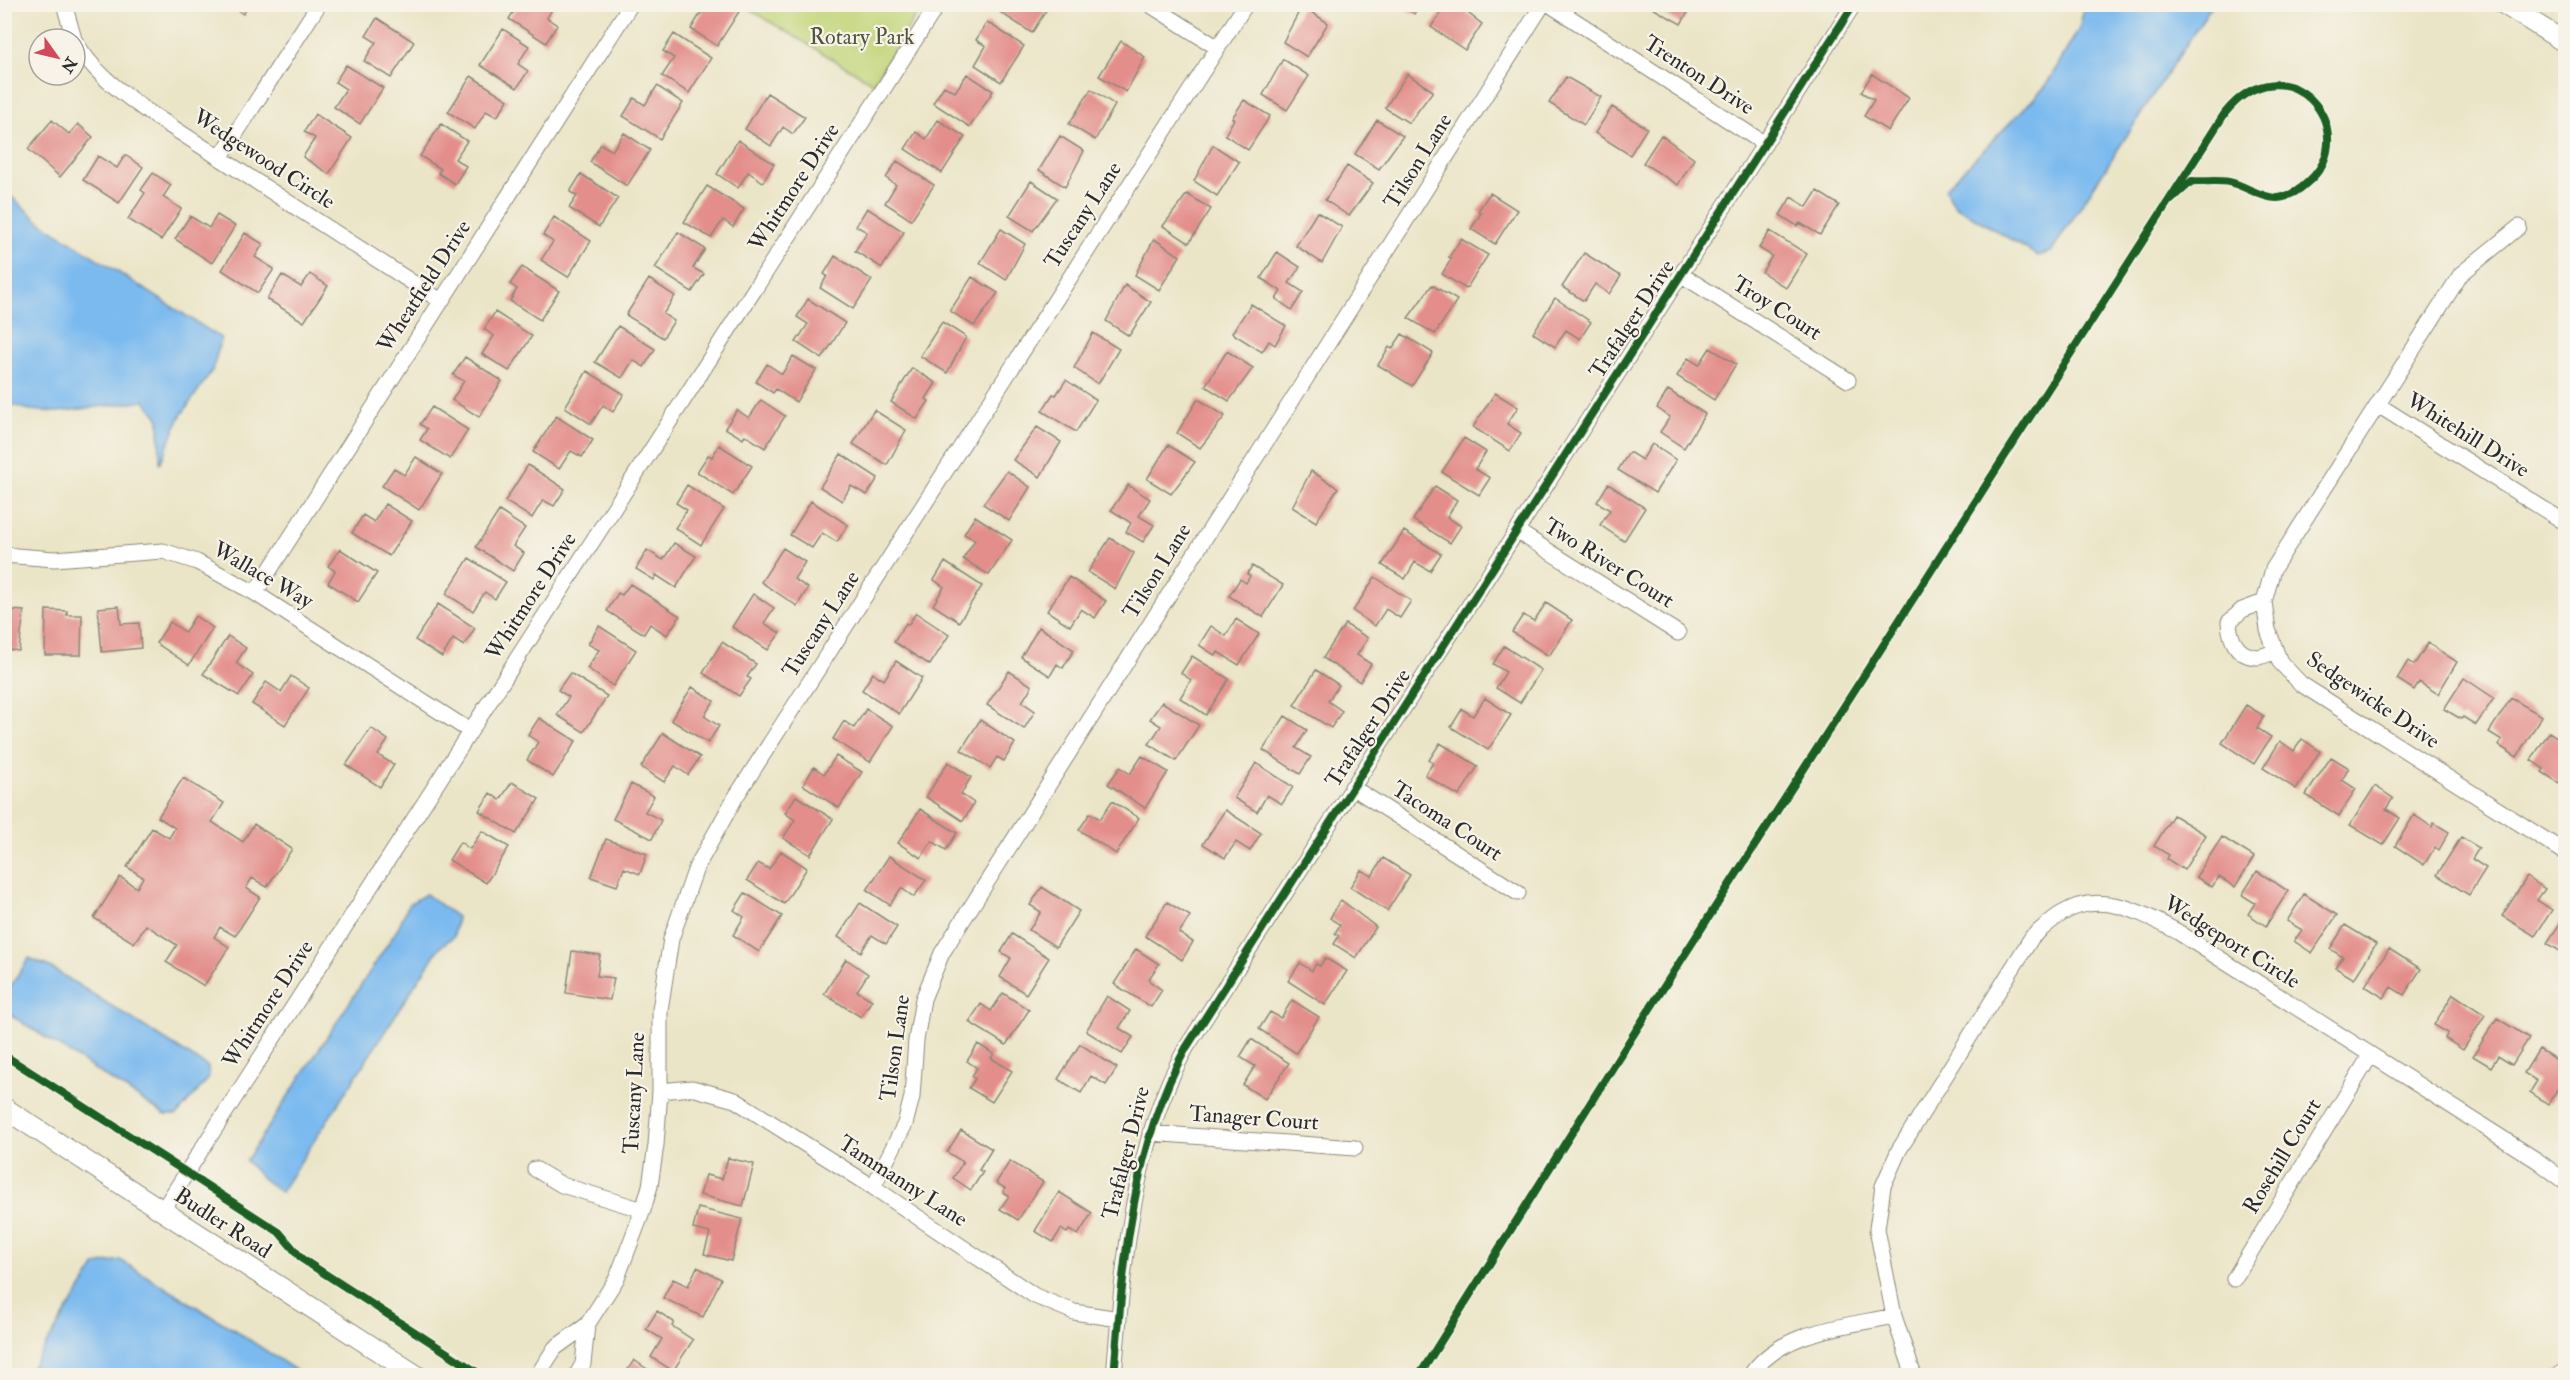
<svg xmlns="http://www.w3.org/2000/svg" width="2570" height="1380" font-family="'IM FELL Double Pica',serif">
  <rect width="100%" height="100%" fill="#f7f3e8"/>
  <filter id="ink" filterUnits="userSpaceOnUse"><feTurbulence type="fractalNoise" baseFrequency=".0167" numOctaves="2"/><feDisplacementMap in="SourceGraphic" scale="12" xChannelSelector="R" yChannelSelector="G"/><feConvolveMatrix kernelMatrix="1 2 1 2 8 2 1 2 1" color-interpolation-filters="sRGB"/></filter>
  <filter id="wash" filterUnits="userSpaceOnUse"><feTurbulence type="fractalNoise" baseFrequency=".008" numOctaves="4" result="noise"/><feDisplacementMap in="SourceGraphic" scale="24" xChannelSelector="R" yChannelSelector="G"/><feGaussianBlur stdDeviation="1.35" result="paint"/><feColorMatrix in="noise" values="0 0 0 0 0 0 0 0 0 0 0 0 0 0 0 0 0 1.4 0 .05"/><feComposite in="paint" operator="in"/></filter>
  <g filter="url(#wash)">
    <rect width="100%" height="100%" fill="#ebe5c8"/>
    <!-- green -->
    <path fill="#c1d578" stroke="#768052" stroke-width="1.5" d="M742,5l181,-1v1l-50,78z"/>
    <!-- water -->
    <path fill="#7abaef" stroke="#52728d" stroke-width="1.5" d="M2084,5h128l-161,247 -13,4 -83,-50 -10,-17 100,-102 35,-60z
      M5,191l35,31 181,116 -8,31 -33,48 -20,47 -1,-45 -14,-18 -88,11 -27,-2 -25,-7z
      M426,894l31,23 -3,19 -15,12 -158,244 -18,-13 -17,-18 151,-231 12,-26z
      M29,958l21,9 158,100 1,11 -32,37h-12l-153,-99 -7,-11v-10z
      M120,1260l113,69 70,46h-276l69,-110z"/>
    <g id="blocks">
      <!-- building -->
      <path fill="#e38e8b" d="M228,4h22l-7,10z
        M518,4h37l-8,14 10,7 -11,18 -37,-24z
        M693,4h38l9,6 -23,36 -26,-17 11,-18z
        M998,4h52l-18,29 -37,-24z
        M1399,4h21l-6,10z
        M1446,4h10l26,20 -17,26 -34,-23z
        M1645,4h48l-12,20z
        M1302,6l26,17 -21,34 -24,-15z
        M377,18l37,24 -23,36 -27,-17 12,-19 -10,-6z
        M987,22l37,24 -23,36 -26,-17 11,-19 -10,-6z
        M503,29l26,17 -11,18 10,7 -11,17 -37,-23z
        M674,34l37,24 -22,35 -27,-17 12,-18 -11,-7z
        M1121,41l24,16 -19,35 -27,-16z
        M1283,59l26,17 -22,34 -24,-15z
        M346,65l37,23 -23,36 -26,-17 12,-18 -11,-7z
        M967,74l26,17 -23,36 -37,-24 11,-17 11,6z
        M1407,74l26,17 -24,32 -24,-15z
        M1872,74l37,24 -21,33 -24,-15 10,-16 -13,-8z
        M471,76l37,24 -11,17 -11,-6 -11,18 -27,-17z
        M1566,77l35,20 -17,28 -35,-22z
        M657,86l26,17 -23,36 -37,-23 11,-18 11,7z
        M1091,89l24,16 -20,35 -26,-16z
        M767,93l38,24 -12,17 -10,-7 -12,19 -26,-17z
        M1244,100l26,16 -22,34 -23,-15 9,-16 -2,-1z
        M1612,107l35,21 -17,27 -35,-22z
        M315,114l37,24 -23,36 -26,-17 12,-19 -11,-6z
        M52,120l17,14 9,-10 15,13 -33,40 -32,-28z
        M938,120l27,17 -23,36 -37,-24 11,-17 10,7z
        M1377,120l26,16 -24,33 -24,-15z
        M441,124l26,17 -12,18 11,7 -11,18 -17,-11 3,-4 -21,-13z
        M624,133l26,17 -23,36 -37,-24 11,-18 11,7z
        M1661,135l33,24 -16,26 -35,-22z
        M1060,136l24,15 -19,36 -26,-17z
        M738,140l36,24 -11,18 -15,-10 -10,16 -21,-14z
        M1213,145l26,17 -22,34 -23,-15z
        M125,155l18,12 -24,36 -36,-23 15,-24 19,12z
        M897,161l37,24 -23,35 -26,-17 11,-18 -10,-7z
        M1347,166l26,17 -24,33 -24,-16z
        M153,173l18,12 -8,12 18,12 -20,31 -33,-21 17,-26 -4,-3z
        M581,174l37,24 -19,29 -30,-19 8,-12 -7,-4z
        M1031,181l26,17 -24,33 -24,-15z
        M707,186l37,23 -11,18 -10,-7 -12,18 -27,-16z
        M1817,191l22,14 -19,30 -20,-12 -3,3 -17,-11 11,-18 16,10z
        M1490,193l27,17 -22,34 -24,-15 10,-16 -3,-2z
        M1187,194l24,15 -22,34 -26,-17z
        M867,208l37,24 -22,36 -27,-17 12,-19 -11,-6z
        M1317,212l25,15 -20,36 -26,-17z
        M217,215l18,11 -23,37 -37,-24 15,-23 19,12z
        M554,217l37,24 -23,36 -27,-17 12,-18 -10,-7z
        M1001,229l24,15 -19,36 -26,-17z
        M1770,231l37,23 -21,34 -24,-16 10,-16 -13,-8z
        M678,232l27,17 -12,19 11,6 -12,18 -37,-24z
        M245,233l18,11 -8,13 19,12 -16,24 -36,-23z
        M1154,239l26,17 -21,34 -24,-15z
        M1461,239l27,16 -22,34 -24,-15 10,-16 -3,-1z
        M1277,252l23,15 -11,16 14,9 -11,18 -16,-11 5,-8 -20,-13z
        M1584,253l37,23 -12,18 -14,-10 -11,17 -22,-14z
        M835,256l37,24 -19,29 -33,-21 7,-12 -3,-2z
        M522,267l37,24 -19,29 -30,-19 7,-12 -7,-5z
        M310,274l18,12 -24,36 -37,-23 15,-24 19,12z
        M972,277l26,16 -24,33 -24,-15z
        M649,279l26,17 -12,18 11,7 -11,17 -37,-23z
        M1125,285l26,17 -22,34 -23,-15z
        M1432,285l25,15 -22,34 -27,-16z
        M1555,298l36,24 -11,17 -14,-9 -11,17 -22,-14z
        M808,299l37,24 -23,36 -26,-17 12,-18 -11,-7z
        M1251,304l35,22 -11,19 -6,-4 -7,11 -30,-19z
        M495,312l37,24 -23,35 -27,-17 12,-18 -10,-7z
        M942,322l24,15 -19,36 -27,-17z
        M618,326l37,23 -11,18 -11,-7 -11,18 -27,-16z
        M1093,333l26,16 -21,35 -24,-16z
        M1402,334l31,19 -21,33 -34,-21 11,-18 3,2z
        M1710,348l26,16 -22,36 -37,-24 11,-18 11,7z
        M1227,351l26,17 -24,33 -24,-15z
        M793,356l23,14 -20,32 -20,-13 -3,4 -17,-11 11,-18 15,10z
        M465,357l37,24 -23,36 -27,-17 12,-19 -11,-6z
        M912,368l24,15 -10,16 3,2 -12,18 -26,-17z
        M587,371l37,23 -11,18 -10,-7 -12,19 -26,-17z
        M1066,380l30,20 -20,32 -34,-21 11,-17 3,1z
        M1668,390l37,24 -21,34 -24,-16 10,-15 -13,-9z
        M1495,393l23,14 -11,17 14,9 -11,18 -37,-24z
        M1198,399l27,17 -25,32 -23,-15z
        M761,400l24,16 -20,32 -20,-13 -2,4 -18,-11 12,-18 12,8z
        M432,407l36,23 -18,29 -30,-19 7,-11 -7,-5z
        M874,410l32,20 -19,35 -34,-21z
        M556,416l37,24 -11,17 -11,-6 -12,18 -26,-17z
        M1037,427l24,15 -21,35 -27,-17z
        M1464,438l22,14 -11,17 15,9 -11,17 -37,-23z
        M1652,444l24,16 -21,33 -37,-23 11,-18 13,8z
        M719,445l33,21 -19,29 -36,-23 11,-17 4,2z
        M1168,445l27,17 -24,32 -24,-15z
        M841,454l37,24 -11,17 -16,-9 -9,15 -22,-14z
        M416,457l26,17 -23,36 -37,-24 12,-18 10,7z
        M528,465l37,24 -11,17 -11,-6 -11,18 -27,-17z
        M1007,471l23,16 -21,34 -26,-17z
        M1311,471l27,17 -22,34 -24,-15z
        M1608,484l37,24 -21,33 -24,-16 10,-15 -13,-8z
        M687,485l37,24 -23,36 -26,-17 12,-18 -11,-7z
        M1128,485l22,14 -11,17 15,9 -11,17 -17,-10 5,-9 -20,-13z
        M1435,486l22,14 -10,17 14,9 -11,17 -37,-23z
        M811,501l37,24 -11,17 -15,-9 -10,15 -22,-13z
        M385,504l27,17 -23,35 -37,-23 11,-18 11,7z
        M499,511l26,17 -12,18 11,7 -11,18 -37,-24z
        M975,516l37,24 -23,35 -26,-16 12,-19 -11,-6z
        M1404,531l37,23 -11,17 -15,-9 -10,17 -23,-14z
        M1110,538l24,15 -19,36 -27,-17z
        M674,543l22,13 -20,32 -20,-13 -2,5 -18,-11 11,-19 16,10z
        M783,548l22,14 -11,17 14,9 -11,18 -36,-24z
        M340,549l37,24 -19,29 -30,-19 7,-12 -7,-5z
        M469,558l37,24 -11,17 -10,-7 -12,19 -27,-17z
        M945,562l37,24 -23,36 -26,-17 11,-18 -10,-7z
        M1252,566l31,19 -20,32 -34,-21 11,-17 6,4 4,-7 -3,-2z
        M1069,577l37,24 -11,17 -14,-9 -11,17 -23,-15z
        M1375,577l36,24 -11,17 -14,-9 -11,17 -22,-15z
        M630,584l50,32 -13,19 -17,-11 -6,10 -37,-23 11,-18 4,2z
        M753,594l21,14 -10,15 16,10 -12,17 -36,-23z
        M1546,603l26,17 -23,36 -37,-24 11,-17 11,6z
        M438,604l37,24 -11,18 -11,-7 -11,18 -27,-17z
        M5,605h6l-1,5 14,1 -5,40 -14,-2z
        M119,606l2,18 18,-1 2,25 -39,4 -4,-44z
        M46,610l21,1v4h15l-1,40h-36z
        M916,613l33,22 -19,30 -36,-23 12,-19 2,2z
        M195,616l18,12 -24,37 -33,-22 14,-21 15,10z
        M1236,619l23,15 -20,31 -21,-13 -2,4 -17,-11 12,-19 15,10z
        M1345,624l23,14 -11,17 14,9 -11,18 -37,-24z
        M599,626l37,24 -23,36 -26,-18 12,-18 -11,-6z
        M1039,627l35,23 -11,18 -6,-4 -7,12 -29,-19z
        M228,636l18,12 -10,15 17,12 -14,21 -36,-22z
        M722,642l34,22 -9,13 4,2 -12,17 -36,-23z
        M2428,643l29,19 -19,32 -19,-12 -5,8 -17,-11 11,-18 6,4z
        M1504,646l37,24 -21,33 -24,-15 10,-16 -13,-8z
        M1192,656l37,23 -23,36 -26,-17 11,-18 -10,-7z
        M896,661l26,17 -23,36 -37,-24 11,-17 11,7z
        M1316,670l23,15 -11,16 14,10 -11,17 -37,-23z
        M1009,671l23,15 -10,16 13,9 -11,18 -37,-24z
        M570,673l37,23 -23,36 -27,-17 12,-18 -11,-7z
        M291,676l18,12 -24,37 -33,-21 14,-22 15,10z
        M2464,678l30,20 -18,27 -13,-8 -2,2 -17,-10z
        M692,687l22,14 -10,15 15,10 -11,17 -37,-23z
        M1485,698l26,17 -23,35 -37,-23 11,-18 11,7z
        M2511,698l31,18 -25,41 -19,-12 4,-5 -13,-8z
        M1162,702l37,23 -23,36 -27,-17 12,-18 -11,-7z
        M2246,705l18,11 -7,12 14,9 -17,27 -32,-21z
        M866,709l27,17 -23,36 -37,-23 11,-18 10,7z
        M1285,716l22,14 -11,18 15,9 -11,17 -37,-24z
        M539,718l37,23 -23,36 -26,-17 11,-18 -10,-7z
        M980,720l35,23 -11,18 -7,-4 -7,11 -29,-18z
        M371,728l17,12 -10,15 16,10 -14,22 -34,-22z
        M2549,732l17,11v30l-7,10 -17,-11 2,-3 -13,-9z
        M663,733l37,24 -12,18 -13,-9 -11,16 -23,-15z
        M2302,739l18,12 -24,38 -33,-21 17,-27 14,10z
        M1440,743l38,23 -19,30 -34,-21 8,-12 -4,-3z
        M836,756l26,16 -23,36 -36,-23 11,-18 10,7z
        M1142,756l26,16 -23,36 -37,-24 12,-17 10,7z
        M2331,757l18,11 -7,12 14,9 -17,27 -33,-21z
        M948,762l23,15 -10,17 13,9 -11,18 -37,-24z
        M1256,763l37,24 -11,17 -15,-9 -10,17 -23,-14z
        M183,778l41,25 -12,19 31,20 11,-18 38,25 -25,38 -15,-9 -6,10 14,9 -25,39 -15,-9 -6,10 15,10 -25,39 -38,-24 11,-17 -31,-20 -12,18 -40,-25 26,-41 17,11 6,-11 -16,-10 25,-39 17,10 6,-10 -17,-11z
        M512,782l27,17 -23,35 -37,-23 11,-18 10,7z
        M631,784l23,12 -9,16 16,8 -9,19 -39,-20z
        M2375,786l18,12 -7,11 14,9 -17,27 -33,-20z
        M796,796l37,23 -23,36 -27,-17 12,-18 -10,-7z
        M1112,801l27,17 -23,36 -37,-24 11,-17 10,6z
        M920,809l37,24 -11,17 -14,-9 -11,17 -23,-15z
        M1225,810l36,23 -11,18 -14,-9 -11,16 -22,-14z
        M2173,815l33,20 -22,35 -17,-11 2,-4 -15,-9z
        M2414,815l18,12 2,-4 15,9 -10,18 -4,-3 -11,18 -29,-19z
        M482,831l27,16 -23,36 -37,-23 11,-18 10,7z
        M2222,837l32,20 -19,30 -16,-10 -7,10 -16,-10z
        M2461,837l18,11 -7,11 14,9 -17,27 -32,-20z
        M606,839l41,15 -7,20 -16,-6 -7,18 -26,-9z
        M781,851l26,17 -23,36 -37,-24 11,-17 11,6z
        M889,856l37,24 -12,17 -13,-9 -11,17 -23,-15z
        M1383,858l27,17 -23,36 -37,-24 11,-17 11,6z
        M2257,871l31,20 -22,35 -18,-12 7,-11 -13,-8z
        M2527,877l18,12 -8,11 15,10 -17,26 -33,-20z
        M1042,887l37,24 -23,36 -27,-17 12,-18 -11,-7z
        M745,893l37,23 -23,36 -26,-17 11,-18 -10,-7z
        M2304,894l33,21 -25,38 -18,-12 8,-11 -15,-9z
        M1341,900l35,27 -20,31 -22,-14 5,-8 -4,-3 5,-8 -10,-7z
        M1167,902l23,14 -11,17 14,9 -11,18 -37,-24z
        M860,903l37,24 -11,17 -14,-9 -11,17 -23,-15z
        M2566,914v41l-19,-12z
        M2345,925l31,19 -22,35 -18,-11 7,-11 -13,-8z
        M1012,934l37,24 -23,36 -26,-17 11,-19 -10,-6z
        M1136,949l23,15 -11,16 14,10 -11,17 -37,-23z
        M2389,949l32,20 -17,26 -13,-8 -7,11 -19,-12z
        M572,951l28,4 -3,21 17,2 -4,22 -44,-7z
        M1325,958l22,13 -22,34 -37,-24 12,-18 12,8 4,-7 4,2z
        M846,959l22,15 -11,17 15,9 -11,17 -37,-23z
        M1003,993l26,17 -23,35 -37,-23 12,-18 10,7z
        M2453,994l32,21 -22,35 -18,-12 3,-5 -14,-8z
        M1107,996l23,15 -11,17 14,9 -11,17 -36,-23z
        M1292,1000l27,17 -23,36 -37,-24 11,-17 11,6z
        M2497,1018l32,20 -17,27 -14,-9 -7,11 -18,-11z
        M1251,1039l38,24 -24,36 -22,-14 12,-19 -15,-9z
        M978,1044l16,10 -3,4 21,13 -20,31 -23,-14 6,-9 -3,-3 5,-8 -10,-7z
        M1080,1044l37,24 -11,17 -15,-9 -10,17 -23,-14z
        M2539,1049l27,17v10l-18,28 -18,-12 7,-11 -13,-8z
        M961,1130l31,19 -13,21 4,2 -12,18 -18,-12 10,-16 -16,-10z
        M728,1158l26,6 -11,42 -43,-11 6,-20 16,4z
        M1010,1161l33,21 -25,38 -18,-11 9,-13 -6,-4 2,-4 -9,-5z
        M1059,1192l33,21 -14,22 -9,-5 -2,3 -6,-4 -8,13 -18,-11z
        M698,1208l44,11 -11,42 -27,-7 6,-21 -17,-4z
        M697,1267l24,12 -18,38 -40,-19 10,-19 15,7z
        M657,1311l17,11 -2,4 21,14 -20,31 -22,-14 11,-18 -16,-10z
        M634,1360l23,16h-33z"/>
    </g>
  </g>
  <g filter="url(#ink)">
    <use href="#blocks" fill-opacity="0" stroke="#8b887a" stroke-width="1.5"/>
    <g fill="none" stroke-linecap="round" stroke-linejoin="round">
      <!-- minor casing -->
      <g stroke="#8b887a" stroke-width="17">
        <path id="minor" d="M64,4l10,35
          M1149,4l69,44
          M1549,4l216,140
          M75,41c18,31 41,47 69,68l297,192
          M220,158l99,-154
          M2519,227l-58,47 -188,295 -9,33 4,28 12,32 21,22 265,169
          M1682,275l166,105
          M2378,405l188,118
          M1517,531l161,102
          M4,555l50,4 109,-8 34,11 58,31 215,138
          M255,593l376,-589
          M2264,602l-22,8 -13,12c1,17 7,34 28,35 5,0 13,-4 19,-6
          M1352,787l166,106
          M660,1091l32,-3 43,12 138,87 162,109 39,16 45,7
          M1150,1133l205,15
          M535,1169l27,16 81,25
          M873,1187l32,-63 7,-27 4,-57 7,-41 19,-46 601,-949
          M162,1211l776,-1207
          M2234,1279l136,-223
          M537,1376l18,-28 32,-23 30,-47 26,-68 7,-24 6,-41 4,-54v-81l11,-71 25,-71 39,-70 511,-794
          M576,1376l7,-12 4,-39
          M1114,1376c9,-109 18,-231 72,-328l668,-1044
          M1750,1376c30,-46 95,-49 144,-60
          M1914,1376l-20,-60 -17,-87 6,-43 16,-36 133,-213c9,-7 19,-17 29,-23 40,-25 81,-1 117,18l360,229 28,21
          M2557,1376l9,-6"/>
      </g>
      <!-- tertiary casing -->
      <g stroke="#8b887a" stroke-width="22">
        <path id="tertiary" d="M2504,4l62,39
          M4,1108l413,268"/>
      </g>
      <!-- minor -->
      <use href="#minor" stroke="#fff" stroke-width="15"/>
      <!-- tertiary -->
      <use href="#tertiary" stroke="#fff" stroke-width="20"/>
      <!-- cycleway casing -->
      <g stroke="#f7f3e8" stroke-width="11">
        <path id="cycleway" d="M4,1055l275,177 23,27 181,117
          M1114,1376c9,-109 18,-231 72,-328l668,-1044
          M1419,1376l216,-344 590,-919c61,-76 140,17 84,68 -8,8 -20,16 -32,17 -16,0 -33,-13 -48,-16 -12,-2 -25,0 -37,-1l-21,19"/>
      </g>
      <!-- cycleway -->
      <use href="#cycleway" stroke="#1b5e20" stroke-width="8"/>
    </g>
  </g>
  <g text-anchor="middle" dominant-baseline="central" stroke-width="4.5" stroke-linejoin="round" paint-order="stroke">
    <!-- park labels -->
    <g font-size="22" fill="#50563e" stroke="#f7f3e8">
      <text x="862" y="37">Rotary Park</text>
    </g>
    <!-- street labels -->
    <g font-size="22" fill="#2b2b2b" stroke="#f7f3e8">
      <text transform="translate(1699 75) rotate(33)">Trenton Drive</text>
      <text transform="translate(264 159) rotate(33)">Wedgewood Circle</text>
      <text transform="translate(1418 161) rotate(-58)">Tilson Lane</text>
      <text transform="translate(794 187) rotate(-57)">Whitmore Drive</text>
      <text transform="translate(1083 215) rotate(-57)">Tuscany Lane</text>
      <text transform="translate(424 286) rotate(-57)">Wheatfield Drive</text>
      <text transform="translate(1777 308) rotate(32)">Troy Court</text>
      <text transform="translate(1632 319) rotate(-57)">Trafalger Drive</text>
      <text transform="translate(2468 435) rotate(32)">Whitehill Drive</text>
      <text transform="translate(1609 563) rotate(32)">Two River Court</text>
      <text transform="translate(1157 571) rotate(-58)">Tilson Lane</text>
      <text transform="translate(263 575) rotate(30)">Wallace Way</text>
      <text transform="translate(531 596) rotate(-57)">Whitmore Drive</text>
      <text transform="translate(821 624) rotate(-57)">Tuscany Lane</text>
      <text transform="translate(2373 700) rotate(34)">Sedgewicke Drive</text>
      <text transform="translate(1368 728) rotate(-57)">Trafalger Drive</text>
      <text transform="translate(1447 821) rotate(33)">Tacoma Court</text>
      <text transform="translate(2232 942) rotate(32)">Wedgeport Circle</text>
      <text transform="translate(268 1004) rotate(-57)">Whitmore Drive</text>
      <text transform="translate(895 1048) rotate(-82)">Tilson Lane</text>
      <text transform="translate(634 1093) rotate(-87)">Tuscany Lane</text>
      <text transform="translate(1254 1118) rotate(4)">Tanager Court</text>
      <text transform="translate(1126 1153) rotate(-76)">Trafalger Drive</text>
      <text transform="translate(2282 1156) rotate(-59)">Rosehill Court</text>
      <text transform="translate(903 1181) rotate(33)">Tammanny Lane</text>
      <text transform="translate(223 1223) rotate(33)">Budler Road</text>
    </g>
  </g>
  <!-- margin -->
  <rect width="2570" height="1380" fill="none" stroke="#f7f3e8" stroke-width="24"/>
  <!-- north arrow -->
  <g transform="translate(57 57) rotate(124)"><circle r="28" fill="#f7f3e8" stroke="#a5a39c" stroke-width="1.5"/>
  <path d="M0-4.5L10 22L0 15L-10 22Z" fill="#d1495b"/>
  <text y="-9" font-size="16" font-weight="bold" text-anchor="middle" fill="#2b2b2b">N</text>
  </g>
</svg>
